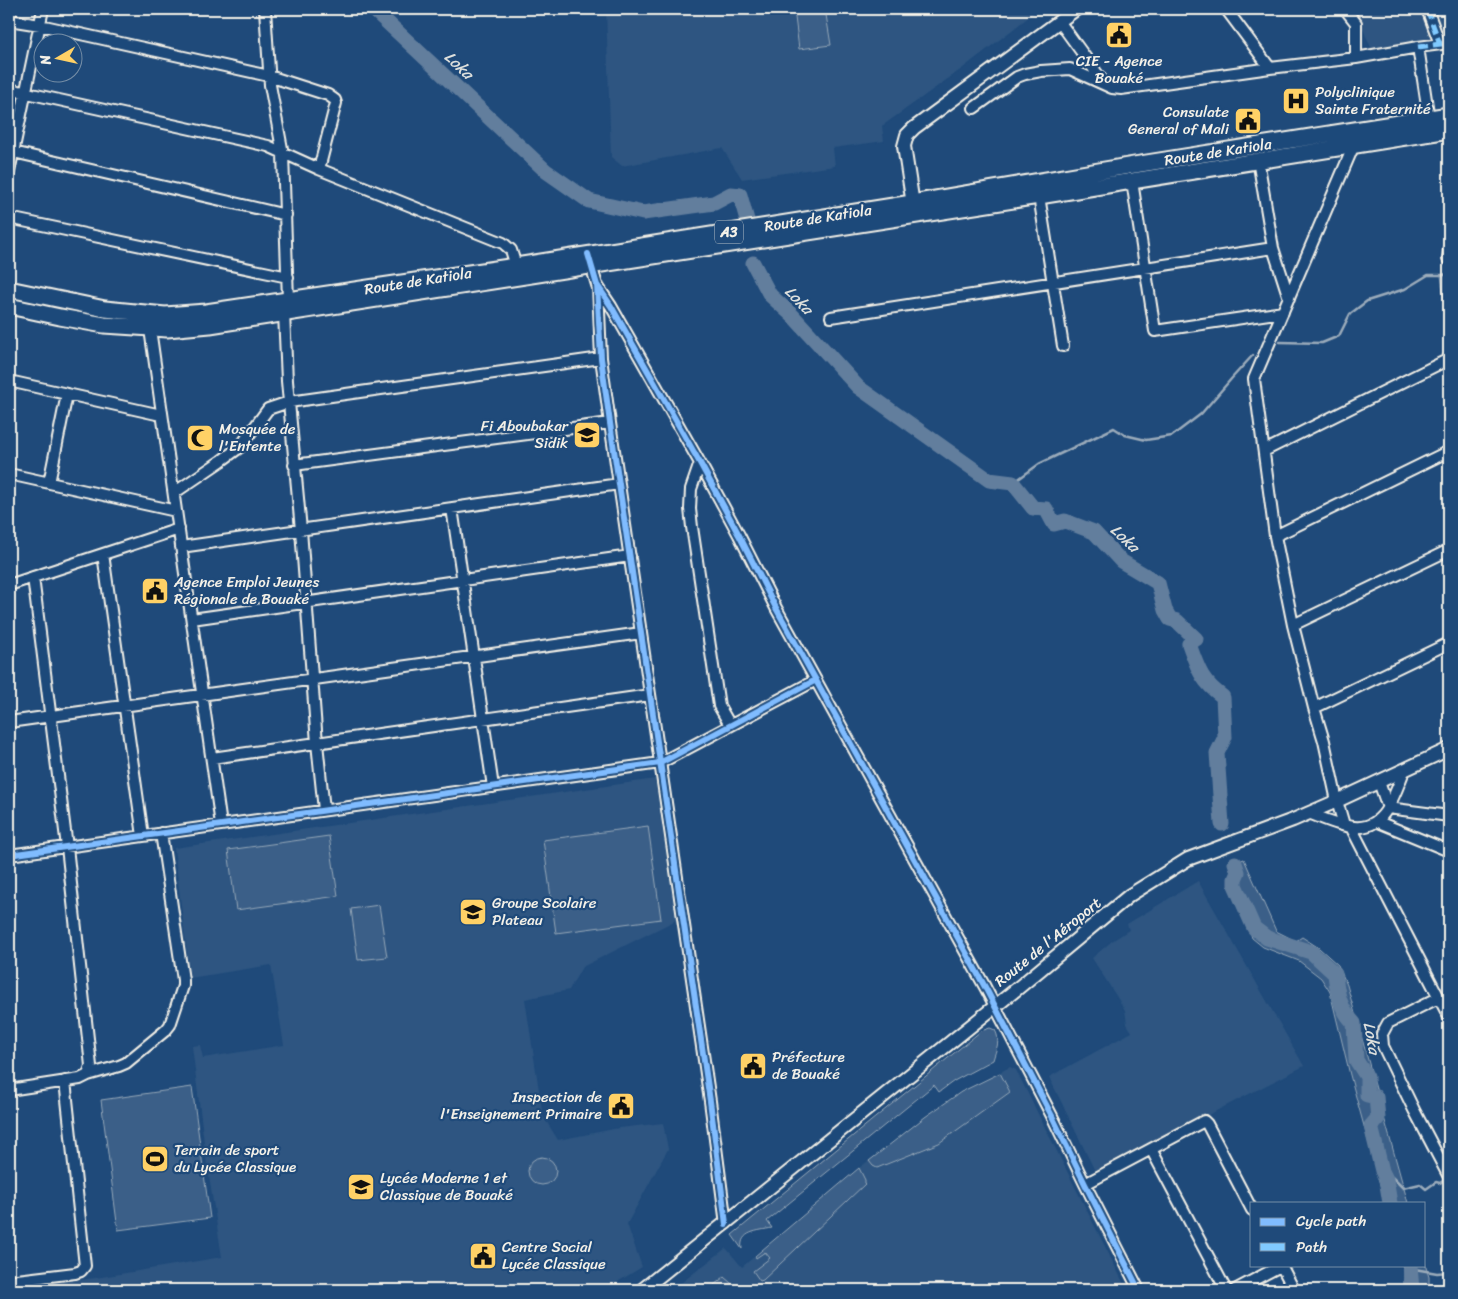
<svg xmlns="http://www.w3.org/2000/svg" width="1458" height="1299" font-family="Sriracha,sans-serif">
  <rect width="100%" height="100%" fill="#1f4a7a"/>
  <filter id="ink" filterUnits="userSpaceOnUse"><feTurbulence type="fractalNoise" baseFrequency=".02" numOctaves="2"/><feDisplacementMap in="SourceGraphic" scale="10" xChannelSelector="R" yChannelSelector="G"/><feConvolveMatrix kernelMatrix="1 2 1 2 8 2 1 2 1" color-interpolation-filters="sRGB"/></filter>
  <g filter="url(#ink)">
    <!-- built -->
    <path fill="#2d5581" d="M606,9h433l-76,59 -81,58 2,15 -51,7 2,18 -93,13 -20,-31 -100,18 -11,-9z
      M1349,9h100v32l-77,9 -13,-30z
      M655,779l21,141 -94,47 -13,23 -44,9 18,117 15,24 61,-12 44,-5 5,26 -41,75 15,43 -23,14 -10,9h-600l93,-13 120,-20 -16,-99 -14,-112 8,-1 3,13 81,-13 -13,-80 -81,13 -16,-130z
      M1198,881l106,185 -174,89 -31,15 -5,-1 -45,-92 83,-45 -5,-8 -2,-14 -33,-52 20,-17 17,-11 -2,-6z
      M1010,1067l6,3 111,220h-455l54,-42 16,19 117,-99 66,-51 36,-25z"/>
    <!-- green -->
    <path fill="#3a5f88" stroke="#97a8b8" d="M794,9h31l6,36 -32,4z
      M1449,272v30l-5,-2 -3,-25z
      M648,826l13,93 -105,14 -13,-93z
      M329,836l9,60 -102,14 -8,-60z
      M1244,859l32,72 20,10 6,-4 17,11 19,17 9,20 61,218h-23l-35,-128 -20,-83 -9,-14 -22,-17 -36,-14 -11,-9 -23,-73z
      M379,905l8,52 -29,3 -7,-51z
      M990,1028l5,2c6,11 1,19 -2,30l-39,21 -15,11 -5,-7 -167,136 5,7c-14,3 -33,3 -30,21l-10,-14 249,-204z
      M1000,1073l10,19 -71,51 -62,25 -4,-2 -4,-5 56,-44 36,-25z
      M192,1087l18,131 -92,12 -17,-130z
      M528 1171a14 14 0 1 1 28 0a14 14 0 1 1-28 0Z
      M859,1168l6,12v4l-102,96 -3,1 -7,-10 17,-13 -5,-6 -9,6 -1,-2z
      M1424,1261l5,16v13h-25v-19l-2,-6h22z
      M724,1277l15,13h-28l3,-5z"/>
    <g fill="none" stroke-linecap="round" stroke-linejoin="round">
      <!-- stream -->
      <path stroke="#9cacbb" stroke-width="2.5" d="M1280,342l42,1 17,-7 11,-22 17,-13 38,-12 23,-14h21
        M1013,483l26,-19 75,-36 11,7 21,5 26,-4 29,-22 31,-36 21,-23
        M1386,1179l6,-2 11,11 17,-4 6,5 10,-7 4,1 6,-4
        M1409,1268l28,5 12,-1"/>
      <!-- river -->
      <path stroke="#627e9d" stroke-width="15" d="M373,9l173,162 43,30 54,12 71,-10 17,-9 9,1 7,25
        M753,263l17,32 23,21 65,71 131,93 24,3 20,25 13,1 8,15 11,-3 29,11 27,29 37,22 7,27 5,9 7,2 19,18 -7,5c9,25 12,37 34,53l2,40 -8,16 5,71
        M1235,863l3,9 -3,7v6l19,43 13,10 44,14 24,22c2,19 5,35 19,49l2,37 11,17v18l9,2 2,21 -7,8 11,45 4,8 4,24
        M1410,1265l2,25"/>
      <!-- minor casing -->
      <g stroke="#f4f1e8" stroke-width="14">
        <path id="minor" d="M265,9l5,76 13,69 5,146
          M1226,9l44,59
          M1345,9l11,14v35
          M1427,9l13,35
          M9,20l31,5 229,51 59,19 7,5 1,3 -17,66
          M1059,21l45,62
          M1418,47l31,-4
          M9,89l259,57 51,23 184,74 8,7 5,16
          M974,108l43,-31 8,-3 16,-3 29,-2 42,19 9,1 149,-21 86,-10 62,-11 11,72
          M9,151l277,64
          M1258,160l15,88 16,50
          M9,172l34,-163
          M1132,181l23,150 128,-19
          M1039,196l24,150
          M9,218l279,59
          M1448,259l1,-10
          M590,262l7,23 14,21 89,157 39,72 37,73 209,379 68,131 32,66 54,106
          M598,286l3,72 9,65 100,678 16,123
          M284,313l3,68 14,149 16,213 7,67
          M831,317l442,-69
          M150,329l71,496
          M9,381l152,34
          M1264,451l185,-92
          M700,463l-9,26 -1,20 2,18 27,179 11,19
          M294,465l316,-42
          M9,474l167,37
          M49,483l18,-89
          M174,493l47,-32 19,-14 28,-38 21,-7 312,-44
          M452,508l41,279
          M1275,536l174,-85
          M181,547l438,-63
          M103,554l40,282
          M9,585l170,-56
          M192,619l438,-63
          M1293,625l156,-75
          M1314,708l135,-65
          M9,722l632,-89
          M212,758l438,-63
          M1379,782l9,26 61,8
          M1308,813c29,10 61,29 80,-6 7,-11 11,-24 16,-36
          M1376,821l73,30
          M1344,825l-7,-24 -13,-60 -10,-33 -21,-83 -18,-89 -21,-157 100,-234
          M1351,827l98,190
          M9,855l651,-92 156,-83
          M1438,998l-50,25 -6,11 1,12 31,64 35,67
          M88,1075l31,-9 7,-3 40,-33 4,-5 13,-39v-6l-22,-147
          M9,1090l71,-11 8,-4 3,-9 -24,-219 -34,-270
          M1151,1149l75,141
          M1085,1184l119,-63 3,3 45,86
          M1281,1265l13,25
          M9,1281l66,-8 6,-2 4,-5 -20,-185
          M1235,1290l47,-25"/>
      </g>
      <!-- major casing -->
      <g stroke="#f4f1e8" stroke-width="16">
        <path id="major" d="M914,211l-10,-65 3,-11 7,-7 162,-119
          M642,1290l376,-302 112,-93 58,-36 105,-39 44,-19 112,-52"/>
      </g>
      <!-- highway casing -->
      <g stroke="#f4f1e8" stroke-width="19">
        <path id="highway" d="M9,289l96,20 60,6 41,-3 310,-46 396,-63 222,-38 315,-50
          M9,306l51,11 44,8 63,4 43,-4 829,-129 410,-66"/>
      </g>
      <!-- minor -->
      <use href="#minor" stroke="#1f4a7a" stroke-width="10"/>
      <!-- major -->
      <use href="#major" stroke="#1f4a7a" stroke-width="12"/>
      <!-- highway -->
      <use href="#highway" stroke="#1f4a7a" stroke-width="15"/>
      <!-- quiet -->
      <path stroke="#80caff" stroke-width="5" stroke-dasharray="10 5" stroke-linecap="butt" d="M1427,9l13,35
        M1418,47l31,-4"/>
      <!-- cycleway casing -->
      <g stroke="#1f4a7a" stroke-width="9">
        <path id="cycleway" d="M588,254l9,31 14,21 89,157 39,72 37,73 209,379 68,131 32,66 54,106
          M597,285l4,73 9,65 100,678 16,123
          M9,855l651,-92 156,-83"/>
      </g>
      <!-- cycleway -->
      <use href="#cycleway" stroke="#80bcff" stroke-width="6"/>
    </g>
  </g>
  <!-- icons -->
  <defs>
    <g id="civic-square" transform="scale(1.4375)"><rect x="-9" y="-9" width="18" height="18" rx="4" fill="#ffd166" stroke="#1f4a7a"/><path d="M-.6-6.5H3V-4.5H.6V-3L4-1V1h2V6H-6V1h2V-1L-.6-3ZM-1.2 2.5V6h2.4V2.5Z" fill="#111"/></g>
    <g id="hospital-square" transform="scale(1.4375)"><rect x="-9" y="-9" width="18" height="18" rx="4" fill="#ffd166" stroke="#1f4a7a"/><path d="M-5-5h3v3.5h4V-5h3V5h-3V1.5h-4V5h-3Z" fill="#111"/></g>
    <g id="school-square" transform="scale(1.4375)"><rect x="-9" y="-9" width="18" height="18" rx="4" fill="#ffd166" stroke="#1f4a7a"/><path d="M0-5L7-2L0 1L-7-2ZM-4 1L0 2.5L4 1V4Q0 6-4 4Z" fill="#111"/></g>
    <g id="mosque-square" transform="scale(1.4375)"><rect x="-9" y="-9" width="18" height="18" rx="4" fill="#ffd166" stroke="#1f4a7a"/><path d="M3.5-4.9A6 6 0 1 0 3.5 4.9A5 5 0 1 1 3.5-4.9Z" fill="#111"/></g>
    <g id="stadium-square" transform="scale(1.4375)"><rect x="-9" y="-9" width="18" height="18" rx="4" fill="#ffd166" stroke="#1f4a7a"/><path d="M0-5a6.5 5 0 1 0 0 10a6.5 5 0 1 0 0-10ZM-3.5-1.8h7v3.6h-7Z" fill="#111"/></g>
  </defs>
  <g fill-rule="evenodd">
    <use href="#civic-square" x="1119" y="35"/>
    <use href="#hospital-square" x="1296" y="101"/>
    <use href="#civic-square" x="1248" y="121"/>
    <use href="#school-square" x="587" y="435"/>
    <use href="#mosque-square" x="200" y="438"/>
    <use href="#civic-square" x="155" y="591"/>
    <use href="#school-square" x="473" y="912"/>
    <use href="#civic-square" x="753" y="1066"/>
    <use href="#civic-square" x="621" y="1106"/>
    <use href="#stadium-square" x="155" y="1159"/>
    <use href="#school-square" x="361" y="1187"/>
    <use href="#civic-square" x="483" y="1256"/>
  </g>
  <g text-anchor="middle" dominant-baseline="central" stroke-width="4.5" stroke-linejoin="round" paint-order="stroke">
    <!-- shield labels -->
    <rect fill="#1f4a7a" stroke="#b4bfc7" stroke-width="1" x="715" y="220.5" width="28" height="23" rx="4"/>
    <g font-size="14" font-weight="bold" fill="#f4f1e8">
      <text x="729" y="232">A3</text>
    </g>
    <!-- poi labels -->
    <g font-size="15" fill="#f4f1e8" stroke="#1f4a7a" text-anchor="start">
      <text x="1119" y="61" text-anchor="middle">CIE - Agence<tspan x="1119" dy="17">Bouaké</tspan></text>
      <text x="1315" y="92">Polyclinique<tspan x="1315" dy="17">Sainte Fraternité</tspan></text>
      <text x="1229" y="112" text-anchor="end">Consulate<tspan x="1229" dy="17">General of Mali</tspan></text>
      <text x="568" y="426" text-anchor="end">Fi Aboubakar<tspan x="568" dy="17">Sidik</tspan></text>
      <text x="219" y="429">Mosquée de<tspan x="219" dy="17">l'Entente</tspan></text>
      <text x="174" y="582">Agence Emploi Jeunes<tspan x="174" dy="17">Régionale de Bouaké</tspan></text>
      <text x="492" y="903">Groupe Scolaire<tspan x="492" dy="17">Plateau</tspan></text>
      <text x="772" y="1057">Préfecture<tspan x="772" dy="17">de Bouaké</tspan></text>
      <text x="602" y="1097" text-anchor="end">Inspection de<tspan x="602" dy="17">l'Enseignement Primaire</tspan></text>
      <text x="174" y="1150">Terrain de sport<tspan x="174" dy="17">du Lycée Classique</tspan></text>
      <text x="380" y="1178">Lycée Moderne 1 et<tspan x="380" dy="17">Classique de Bouaké</tspan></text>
      <text x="502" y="1247">Centre Social<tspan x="502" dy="17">Lycée Classique</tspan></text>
    </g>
    <!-- street labels -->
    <g font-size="15" fill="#f4f1e8" stroke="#1f4a7a">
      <text transform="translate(1218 152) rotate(-9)">Route de Katiola</text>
      <text transform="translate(818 218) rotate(-9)">Route de Katiola</text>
      <text transform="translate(418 281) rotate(-9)">Route de Katiola</text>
      <text transform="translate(1048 942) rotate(-39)">Route de l'Aéroport</text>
    </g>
    <!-- water labels -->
    <g font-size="16" font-style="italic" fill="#dee0dd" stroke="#1f4a7a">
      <text transform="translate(459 65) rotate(43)">Loka</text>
      <text transform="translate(799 300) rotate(46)">Loka</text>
      <text transform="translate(1125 538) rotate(43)">Loka</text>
      <text transform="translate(1372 1038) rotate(79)">Loka</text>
    </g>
  </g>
  <!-- margin -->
  <rect width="1458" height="1299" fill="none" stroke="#1f4a7a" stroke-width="30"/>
  <rect x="15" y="15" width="1428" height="1269" fill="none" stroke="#f4f1e8" stroke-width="2" filter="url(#ink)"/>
  <!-- legend -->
  <rect x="1250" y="1202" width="175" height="65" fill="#1f4a7a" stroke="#748da6"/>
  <rect x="1260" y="1218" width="25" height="8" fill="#80bcff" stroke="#748da6"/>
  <text x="1296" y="1226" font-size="15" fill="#f4f1e8">Cycle path</text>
  <rect x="1260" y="1243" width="25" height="8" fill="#80caff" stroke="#748da6"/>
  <text x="1296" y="1252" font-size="15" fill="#f4f1e8">Path</text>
  <!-- north arrow -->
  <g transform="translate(58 58) rotate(261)"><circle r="24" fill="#1f4a7a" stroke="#748da6"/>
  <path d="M0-4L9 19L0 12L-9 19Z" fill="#ffd166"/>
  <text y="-8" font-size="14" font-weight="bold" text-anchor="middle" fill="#f4f1e8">N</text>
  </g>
</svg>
